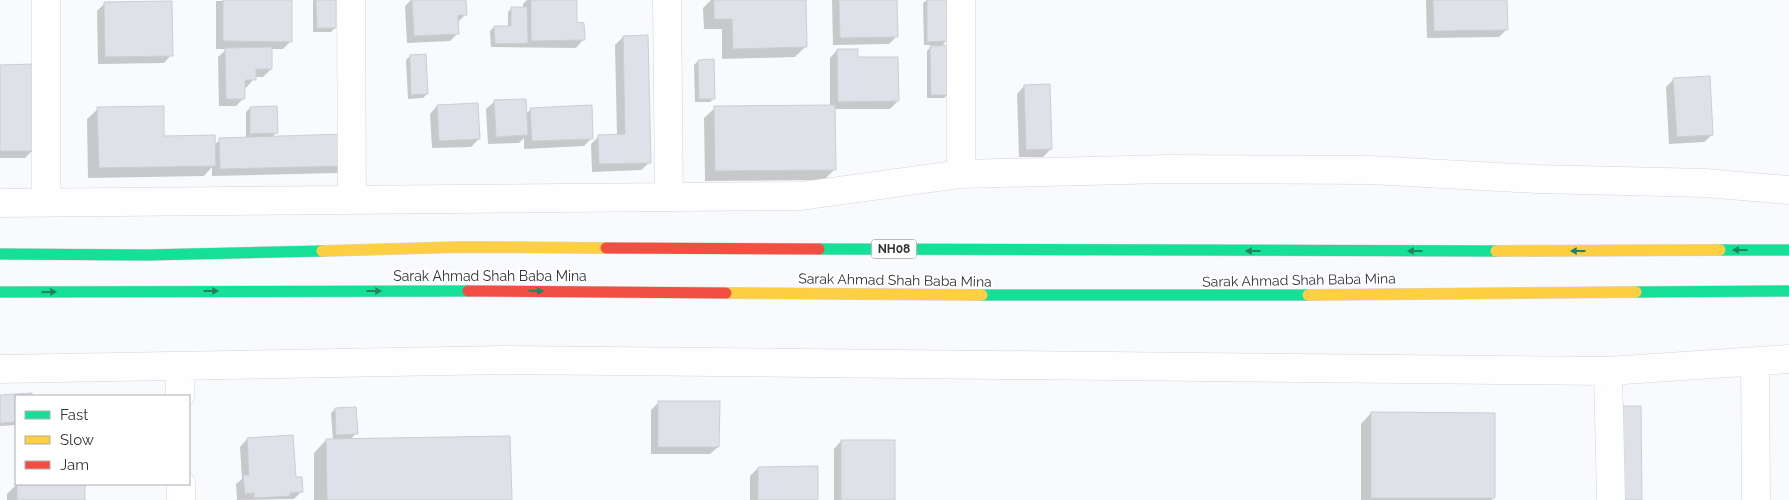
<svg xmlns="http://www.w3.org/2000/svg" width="1789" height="500" font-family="Raleway,sans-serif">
  <rect width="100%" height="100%" fill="#f9fafd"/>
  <!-- shadow -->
  <path fill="#0003" d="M291,0v41l-8,8h-12v20l-8,8h-8l-8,10 -3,1v10l-8,8h-17l-1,-49 9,-8h-11v-48z
    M313,0h21l1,28 -4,4h-18z
    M411,0h54v15l-8,8 1,10 -8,8 -43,2 -2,-37z
    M527,0h49v24l7,16 -7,8 -85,-1 -1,-16 4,-4h14v-15l4,-4h11v-4z
    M711,0h94l1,46 -11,11 -73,2v-30h-18l-1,-21z
    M832,0h64l1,36 -8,8 -56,1z
    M927,0h19v41l-5,6 7,47 -4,4h-17v-47l5,-6h-8l-1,-42z
    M1426,0h80l1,29 -8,8 -72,1z
    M105,3l66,52 -7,8 -66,1 -1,-53z
    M623,37l26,126 -8,7 -49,2 -1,-28 8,-8 18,-1 -2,-90z
    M837,50l20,9 41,42 -8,8h-56l1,60 -11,11 -119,1 -1,-63 11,-10 115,-2v-48z
    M410,56l17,38 -4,4 -15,1 -2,-39z
    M698,61l16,37 -4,4h-15l-1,-37z
    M0,66l33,84 -8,8h-25z
    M1674,79l38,56 -8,7 -35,2 -3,-57z
    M1024,86l27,63 -8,8h-24l-2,-63z
    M494,102l32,12 5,-5 61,29 -8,8 -60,3v-11l-5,5 -31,1 -2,-35z
    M437,106l42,33 -8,8 -39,1 -2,-34z
    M250,108l26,25 -5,5 74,27 -8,8 -125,3v-9l-8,9 -116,2 -1,-59 11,-10 65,28 51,8 6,-5 26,-1v-27z
    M31,394v2h-15v29l-16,1v-30z
    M659,402l59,45 -8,7h-59v-44z
    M335,409l21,24 -6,7 160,60h-196v-47l12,-13h7l-2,-27z
    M1371,413l123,85 -3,2h-130v-76z
    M247,439l55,52 -8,8 -57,1 -1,-16 6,-5 -2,-32z
    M841,441l53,59h-60v-51z
    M758,468l59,32h-67v-24z
    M17,484h67v16h-77v-6z"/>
  <!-- building -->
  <path fill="#dee1e8" stroke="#ccced2" d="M223,0h69v42l-69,-1z
    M316,0h20v28h-19z
    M412,0h54l1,15h-9l1,19 -45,2z
    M531,0h46v22l7,1 1,17 -54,1z
    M714,0h92l1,47 -74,2 -1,-30h-18z
    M839,0h58l1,37 -58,1z
    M927,0h20l1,41 -21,1z
    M1433,0h74l1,30 -74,1z
    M172,1l1,55 -68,1 -1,-55z
    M511,7h16l1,36 -33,1 -1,-18h17z
    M648,35l3,128 -52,1 -1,-29 27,-1 -2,-98z
    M948,45l1,50h-18l-1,-49z
    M272,47v22h-16v11h-11v19h-19l-1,-51z
    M837,49h21v8h40l1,44 -61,1z
    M426,54l2,40 -17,1 -1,-40z
    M714,59l1,40h-16l-1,-39z
    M34,64v87h-34v-86z
    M1710,76l3,59 -36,2 -4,-59z
    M1050,84l2,65 -26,1 -2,-65z
    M526,99l2,36 -32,2 -2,-37z
    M478,103l2,36 -41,2 -2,-36z
    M592,105l1,34 -61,2 -2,-33z
    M835,105l1,65 -121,1 -1,-65z
    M164,106v30l51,-1 1,31 -117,2 -2,-61z
    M277,106l1,27 -28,1v-27z
    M345,134l1,32 -126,3 -1,-31z
    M32,393v3h-16v26l-16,1v-28z
    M658,401h62l-1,46h-61z
    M1619,406h22l1,94h-22z
    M356,407l2,27 -22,1 -1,-27z
    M1371,412l124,1v85h-124z
    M293,435l3,42h6l1,15 -13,1v3l-36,2v-5l-9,1 -2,-19h6l-2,-37z
    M510,436l2,64h-185l-1,-61z
    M841,440h54v60h-54z
    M818,466v34h-60v-33z
    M17,484h68v16h-68z"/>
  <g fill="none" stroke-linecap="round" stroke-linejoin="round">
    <!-- street casing -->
    <g stroke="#d3d5d8" stroke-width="29">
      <path id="street" d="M351,0l1,200
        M667,0l2,196
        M961,0v174
        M46,202v-202
        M0,203l801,-7 160,-22 206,-5 203,1 167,9 168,4 84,7
        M1755,362l1,138
        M180,366v30
        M0,369l503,-9 1105,11 181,-12
        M1608,371l3,129
        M181,484v16"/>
    </g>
    <!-- fast casing -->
    <g stroke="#d3d5d8" stroke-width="12">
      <path id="fast" d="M819,249l677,2
        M1720,250h69
        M0,254l147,1 175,-4
        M0,292l468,-1
        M1636,292l153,-1
        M982,295h326"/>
    </g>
    <!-- slow casing -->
    <g stroke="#d3d5d8" stroke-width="12">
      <path id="slow" d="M322,251l139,-4 145,1
        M1496,251l224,-1
        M726,293l256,2
        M1308,295l328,-3"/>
    </g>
    <!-- jam casing -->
    <g stroke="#d3d5d8" stroke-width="12">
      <path id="jam" d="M606,248l213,1
        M468,291l258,2"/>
    </g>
    <!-- street -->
    <use href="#street" stroke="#fefeff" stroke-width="28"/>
    <!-- fast -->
    <use href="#fast" stroke="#16e098" stroke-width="11"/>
    <!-- slow -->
    <use href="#slow" stroke="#ffcf43" stroke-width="11"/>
    <!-- jam -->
    <use href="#jam" stroke="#f24e42" stroke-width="11"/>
  </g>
  <!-- one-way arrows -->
  <defs><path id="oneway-solid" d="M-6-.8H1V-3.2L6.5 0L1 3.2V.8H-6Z" transform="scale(1.25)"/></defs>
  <g fill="#258164">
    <use href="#oneway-solid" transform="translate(1740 250) rotate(180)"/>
    <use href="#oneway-solid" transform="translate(1253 251) rotate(-180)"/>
    <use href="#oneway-solid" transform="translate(1415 251) rotate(180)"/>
    <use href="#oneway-solid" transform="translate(1578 251) rotate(180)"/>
    <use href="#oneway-solid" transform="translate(211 291)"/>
    <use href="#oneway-solid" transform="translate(374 291)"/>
    <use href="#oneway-solid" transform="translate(536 291) rotate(1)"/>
    <use href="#oneway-solid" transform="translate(49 292) rotate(-1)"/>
  </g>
  <g text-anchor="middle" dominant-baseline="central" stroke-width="4" stroke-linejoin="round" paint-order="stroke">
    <!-- shield labels -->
    <rect fill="#fff" stroke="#707174" stroke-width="1" x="871.5" y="239.5" width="45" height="19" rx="4"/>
    <g font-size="12" font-weight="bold" fill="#323439">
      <text x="894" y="249">NH08</text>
    </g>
    <!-- street labels -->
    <g font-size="14" fill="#323439" stroke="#fff">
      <text x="490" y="276">Sarak Ahmad Shah Baba Mina</text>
      <text transform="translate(895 280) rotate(1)">Sarak Ahmad Shah Baba Mina</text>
      <text transform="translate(1299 280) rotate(-1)">Sarak Ahmad Shah Baba Mina</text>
    </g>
  </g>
  <!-- legend -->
  <rect x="15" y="395" width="175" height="90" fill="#ffffff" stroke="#adaeb0"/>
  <rect x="25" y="411" width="25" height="8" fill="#16e098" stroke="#adaeb0"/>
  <text x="60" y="420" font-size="15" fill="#323439">Fast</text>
  <rect x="25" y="436" width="25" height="8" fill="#ffcf43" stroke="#adaeb0"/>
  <text x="60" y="445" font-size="15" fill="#323439">Slow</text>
  <rect x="25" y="461" width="25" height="8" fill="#f24e42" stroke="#adaeb0"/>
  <text x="60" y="470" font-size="15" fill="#323439">Jam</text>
</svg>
